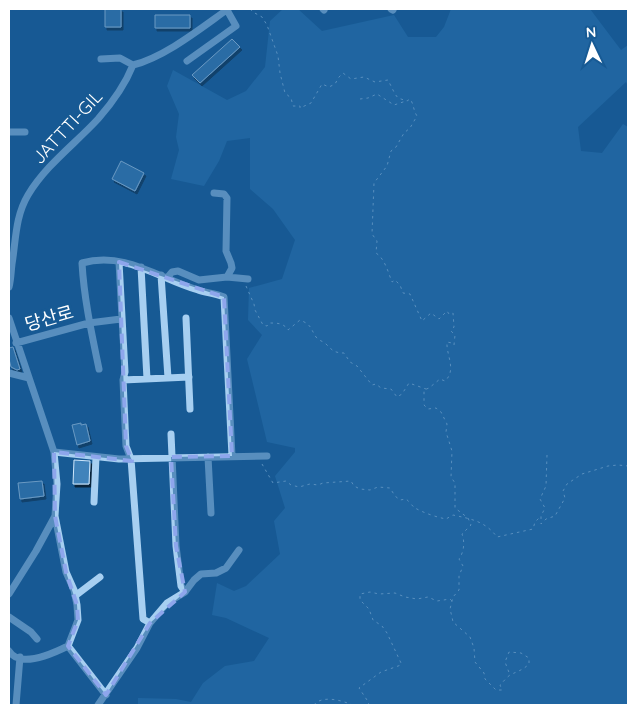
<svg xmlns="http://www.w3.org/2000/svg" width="637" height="714" font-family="Quicksand,'Noto Sans KR',sans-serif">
  <defs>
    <filter id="shadow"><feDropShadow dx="2" dy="3" stdDeviation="0" flood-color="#0009"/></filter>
  </defs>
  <rect width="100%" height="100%" fill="#175a94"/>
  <!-- green -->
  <path fill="#2a74b2" d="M283,9h15l24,22 72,-16 14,22h28l8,-10 7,-18h139l31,41 7,-5v41l-2,-4 -48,45 3,24 21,2 21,-29 5,3v578h-490v-7l38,1 15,3 12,-19 22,-17 29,-5 15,-23 -43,-20 -14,-3 5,-32 17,8 12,-5 34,-32 -6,-33 11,-13 -10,-32 20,-24v-4l-28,-6 -20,-83 15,-24 -14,-15 1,-32 33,-9 13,-39 -22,-31 -23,-20v-51l-23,3 -8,20 -15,25 -33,-7 8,-29 -3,-13 3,-23 -12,-28 6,-16 54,30 19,-9 19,-24 5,-46z"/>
  <!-- building -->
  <path fill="#4083bb" stroke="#cee7fc" filter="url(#shadow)" d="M105,9h16v18h-16z
    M155,15h35v13h-35z
    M232,39l8,8 -40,36 -8,-8z
    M121,161l23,12 -9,18 -23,-12z
    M13,347l7,22 -3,1 -6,-3 -2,-8v-11z
    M81,423v2l5,-1 4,17 -13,4 -5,-20z
    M74,460l16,1 -1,23h-16z
    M42,481l2,15 -24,3 -2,-16z"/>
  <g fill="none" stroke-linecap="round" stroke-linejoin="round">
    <!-- path -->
    <path stroke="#a7cff1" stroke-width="1" stroke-dasharray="2.5 4" stroke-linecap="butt" d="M250,9l3,3 9,5 5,8 11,31 2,17 5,20 6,5 2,8h7v2l11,-5 11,-19 7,3 6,-3 4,-7 4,-4 8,6 13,-2 11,5 13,-2 7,14 3,4 9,3 3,-2c4,5 3,11 7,17l-7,12 -6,5 -8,14 -5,4 -4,15 -13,17 -2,51 5,7 -1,12c9,6 12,19 16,29l3,-2 5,5 3,8 7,1 12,27 9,-8 8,6 8,-8 2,3 4,-1 1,14 -3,4 4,4 -1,10 -2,-2 -5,-1c-1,13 10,28 -2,39l-5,-2 -11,9 -5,2v15l4,4 8,-1 5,4 6,12 -1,8 6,19 -1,26 4,6v25l13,10 3,7 -9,9c3,8 2,18 -3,25l4,7 -4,10v14l-6,7 -3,12 2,8 1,5 17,15 4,11 1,14 9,11 1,6 11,11h6l-2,-5c3,-3 7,-8 10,-10 8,-4 13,-5 19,-11v-6l-8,-5 -12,-1 -4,10 5,13
      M360,99l8,-1 9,-4 17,11 12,-4
      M246,286l8,18 1,6 8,15 4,1 2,-3c8,0 15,0 19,7l12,-10c12,5 10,8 16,17 3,4 7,4 10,7 6,6 8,9 18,9l6,9 7,4 15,19 4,-1 5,4 10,1 6,8 5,-3 7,-11 17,6
      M547,455l-1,31 -6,13 5,9 -4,8v8l5,-5 9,-3 10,-18 -2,-7 4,-7 15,-10 26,-8 10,-1 10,1
      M262,464l11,19 13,-2 5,4 8,2 11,-3 8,1 5,-2 28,-2 3,5 6,3 10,1 8,-3 12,1 5,8 5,4 6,-1c3,2 6,7 9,9 9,5 21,9 31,11l7,-4c18,4 32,6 44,22l36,-8 2,-7 6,-6
      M314,705c7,-10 28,-5 38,0
      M367,705l2,-2 -10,-15 22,-16 20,-7v-2l-14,-30 -5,-7 -9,-6 -4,-11 -9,-9v-6l10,-2 9,2 16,-1 10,4 12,2 11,-2 9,4 13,-2 2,2"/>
    <!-- minor -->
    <path stroke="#a7cff1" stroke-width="7" d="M323,9l1,1
      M391,9l2,1
      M101,59l19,-1 13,7
      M187,61l49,-35 -9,-16
      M9,132h16
      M119,262l6,110 -2,8 3,66 5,13 12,160 7,4
      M141,267l6,112
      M161,275l7,103
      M227,277l21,2
      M167,278l5,-6 6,-1 21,9 28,-3 5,-9 -1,-5 -5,-12 1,-53 -3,-4 -10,-1
      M9,287c2,-7 2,-15 3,-23 4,-24 3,-47 16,-69 18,-30 47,-51 70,-76 14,-16 27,-34 35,-54 32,-8 68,-37 95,-56
      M9,318l45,134 3,32 -2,32 -19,35 -27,43
      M186,318l4,91
      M16,343l73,-20 32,-4
      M99,369c-7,-34 -15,-70 -17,-106 44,-12 77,16 116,27 8,3 17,3 26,7l8,159
      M9,373l20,5
      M123,380l66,-3
      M171,434l5,112 5,40 4,6
      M54,452l65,7 148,-3
      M208,457l3,56
      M94,502l2,-45
      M75,596l25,-19
      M9,617l22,15 6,7
      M68,646l38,49
      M9,651c11,18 45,2 59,-5l10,-26 -1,-15 -3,-15 -8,-18 -11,-56
      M16,705l4,-48
      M98,705l39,-57 13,-25 17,-20 18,-11 9,-12 7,-6 15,-1 10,-5 13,-18"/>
  </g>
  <!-- marked area -->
  <path d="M0 0H637V714H0ZM119,262l105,35 8,159 -61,1 5,89 9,46 -35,31 -44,72 -38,-49 10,-26 -1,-15 -11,-33 -11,-56 -1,-64 78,9 -6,-15z" fill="#175a94" fill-opacity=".55" fill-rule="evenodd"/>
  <path fill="none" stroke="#8ea6ec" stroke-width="4" stroke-dasharray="10 6" stroke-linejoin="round" d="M119,262l105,35 8,159 -61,1 5,89 9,46 -35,31 -44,72 -38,-49 10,-26 -1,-15 -11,-33 -11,-56 -1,-64 78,9 -6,-15z"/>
  <g text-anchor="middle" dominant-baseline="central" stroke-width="5" stroke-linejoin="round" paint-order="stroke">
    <!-- street labels -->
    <g font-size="18" fill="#fff" stroke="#175a94">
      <text transform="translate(67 127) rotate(-47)">JATTTI-GIL</text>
      <text transform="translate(49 318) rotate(-16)">당산로</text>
    </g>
  </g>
  <!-- border -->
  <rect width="637" height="714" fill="none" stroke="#ffffff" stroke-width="20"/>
  <!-- north arrow -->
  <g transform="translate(592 45) rotate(356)" stroke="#175a94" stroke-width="4" paint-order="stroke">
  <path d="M0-4L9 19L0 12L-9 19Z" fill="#ffffff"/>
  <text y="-8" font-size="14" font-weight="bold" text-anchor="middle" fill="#ffffff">N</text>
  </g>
</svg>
